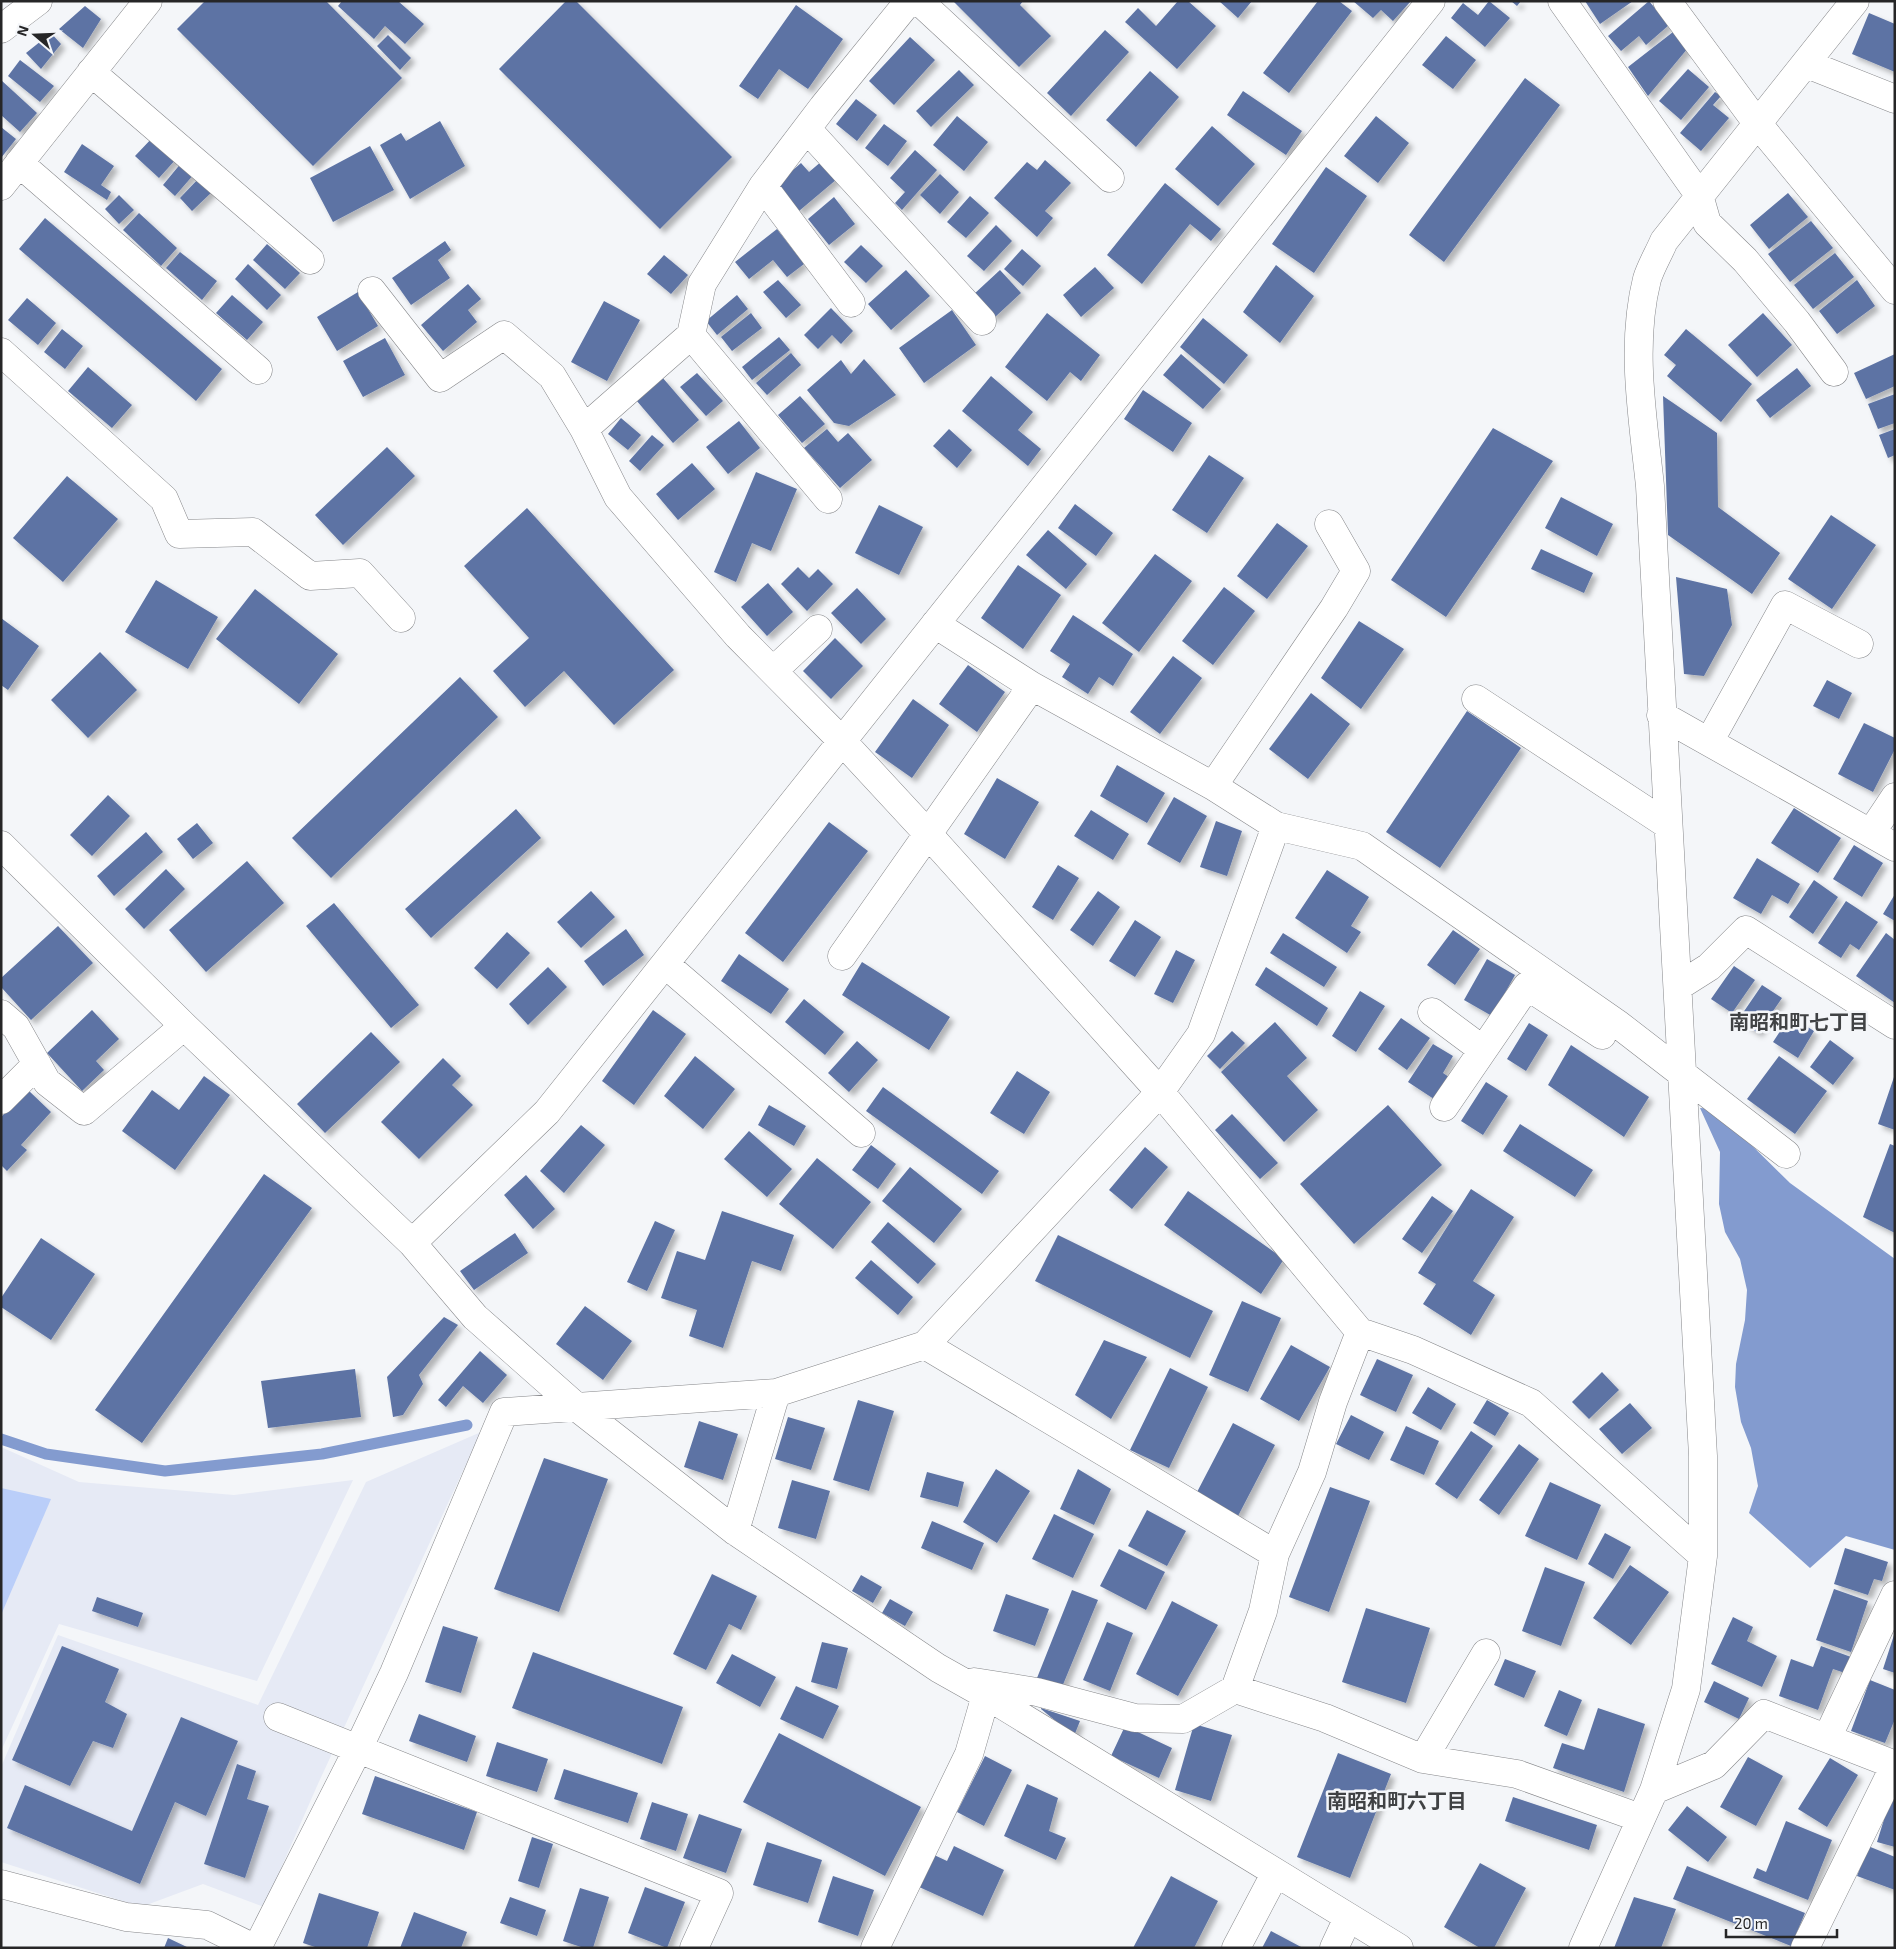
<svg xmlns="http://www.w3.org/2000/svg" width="1896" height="1949" font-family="'Exo 2','Noto Sans JP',sans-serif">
  <defs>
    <filter id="shadow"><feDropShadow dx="4.5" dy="4.5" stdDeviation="2.5" flood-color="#0004"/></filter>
  </defs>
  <rect width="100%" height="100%" fill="#f4f6f9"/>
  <!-- built -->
  <path fill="#e6eaf5" d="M481,1432l-164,354 -53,121 -61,-23 -62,23 -140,-45v-95l57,-132 200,70 108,-223z
    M1,1447l78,35 155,13 119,-15 -96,201 -198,-57 -58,127z"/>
  <!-- green -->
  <path fill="#bacef9" d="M1,1488l50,11 -50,116z"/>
  <!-- water -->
  <path fill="#839bcf" d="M1700,1108l15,1 75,74 105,76v291l-49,-14 -36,32 -61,-55 9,-27 -7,-38 -10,-26 -6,-35 1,-23 9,-44 2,-30 -7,-31 -15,-27 -6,-28 1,-52z"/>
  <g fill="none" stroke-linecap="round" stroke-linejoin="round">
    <!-- stream -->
    <path stroke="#839bcf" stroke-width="11" d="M1,1439l45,15 119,17 157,-17 145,-29"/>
  </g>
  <!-- building -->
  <path fill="#5d73a4" filter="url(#shadow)" d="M205,1h121l76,77 -89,88 -136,-137z
    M342,1h56l26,23 -19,20 -20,-18 -11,13 -36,-33z
    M566,1h10l156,156 -72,72 -161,-160z
    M953,1h70l-3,4 31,31 -32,31z
    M1178,1h10l28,25 -39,43 -52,-47 13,-14 18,18z
    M1219,1h33l-14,17z
    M1318,1h21l13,10 -63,82 -26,-20z
    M1353,1h58l-18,20 -12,-11 -8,8z
    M1489,1l21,17 -25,29 -34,-29 12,-15 15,12z
    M1511,1h10l-4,5z
    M1585,1h48l-33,23z
    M1649,1l20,24 -23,20 -7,-9 -18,15 -13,-15z
    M796,5l47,34 -35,50 -29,-20 -21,30 -19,-13z
    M85,6l16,13 -18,29 -24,-19z
    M1869,13l26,11v48l-43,-18z
    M1105,30l24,22 -58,64 -24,-23z
    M1673,32l15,16 -40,48 -20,-29z
    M51,33l10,11 -20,25 -15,-16z
    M388,35l23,23 -11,12 -23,-24z
    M1446,36l30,24 -23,29 -31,-24z
    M910,37l25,23 -41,45 -25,-24z
    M20,60l34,26 -14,16 -32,-26z
    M1688,69l21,18 -28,33 -22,-19z
    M959,70l15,15 -43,42 -15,-16z
    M1150,71l29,26 -43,50 -30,-27z
    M1525,78l35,27 -116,157 -35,-27z
    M1,80l36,33 -17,19 -19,-17z
    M1243,91l59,40 -16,24 -59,-40z
    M1715,92l6,4 -8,9 16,13 -28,33 -21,-18z
    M856,99l21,16 -20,26 -21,-17z
    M957,116l31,26 -24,29 -31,-26z
    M1376,116l33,27 -31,40 -34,-27z
    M440,121l25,45 -55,33 -30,-54 21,-12 5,8z
    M884,124l23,17 -19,25 -23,-18z
    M1212,126l43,38 -37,42 -43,-37z
    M1,127l15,12 -15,19z
    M154,136l23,22 -18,20 -24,-22z
    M82,144l32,22 -13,19 10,7 -4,8 -43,-28z
    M370,146l24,44 -61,32 -23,-44z
    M915,150l22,20 -35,40 -7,-7 10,-11 -15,-14z
    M1045,160l26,23 -26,28 8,7 -16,19 -43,-39 33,-36 10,8z
    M822,161l15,18 -38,32 -22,-27 24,-21 8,9z
    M182,162l13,11 -20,23 -12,-11z
    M1326,167l41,29 -53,77 -42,-29z
    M940,174l19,18 -19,22 -20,-19z
    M200,177l13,14 -21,20 -12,-13z
    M1165,183l56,46 -10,12 -21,-17 -48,60 -35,-29z
    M1788,193l20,24 -39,32 -19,-24z
    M119,195l15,15 -15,14 -14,-15z
    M970,196l19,17 -23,25 -19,-16z
    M834,197l21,27 -26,21 -21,-26z
    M139,213l38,35 -16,18 -38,-36z
    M45,218l177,151 -26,32 -177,-152z
    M1811,221l22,27 -43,34 -22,-28z
    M996,225l16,16 -28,30 -17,-15z
    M777,229l27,35 -17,13 -14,-17 -24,19 -14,-17z
    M445,241l6,9 -13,10 12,18 -39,27 -19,-27z
    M267,244l33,29 -15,16 -32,-29z
    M861,245l22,21 -17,17 -22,-21z
    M1022,249l19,17 -18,20 -19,-17z
    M180,252l37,29 -15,19 -36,-32z
    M1835,253l19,24 -41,32 -19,-24z
    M664,255l24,20 -17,19 -24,-20z
    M248,264l33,31 -14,15 -32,-31z
    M1276,265l38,31 -34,47 -37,-31z
    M1095,267l19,21 -33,29 -18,-22z
    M906,270l24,26 -39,34 -23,-26z
    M1000,270l21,23 -27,25 -21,-23z
    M778,280l23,25 -15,13 -23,-26z
    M1857,280l18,26 -38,28 -18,-23z
    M468,284l13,15 -13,11 9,12 -34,29 -22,-26z
    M358,292l20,34 -41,25 -20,-34z
    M232,295l31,27 -16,18 -31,-27z
    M737,295l11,14 -31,26 -11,-14z
    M27,298l29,25 -18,22 -30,-25z
    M604,301l36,19 -33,61 -36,-19z
    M831,308l22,23 -12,13 -9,-9 -14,14 -14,-14z
    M952,310l24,35 -52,38 -25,-35z
    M751,313l11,15 -30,23 -11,-14z
    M1047,313l53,42 -19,26 -11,-9 -23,29 -42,-34z
    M1763,313l29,32 -35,32 -29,-32z
    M1203,318l45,37 -24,29 -44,-37z
    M62,329l21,17 -18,23 -21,-17z
    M1686,329l66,55 -31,38 -54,-46 9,-11 -12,-10z
    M779,337l11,13 -38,30 -10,-13z
    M385,338l20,37 -42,22 -20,-36z
    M791,353l10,12 -34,30 -11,-12z
    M1181,354l40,35 -18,20 -40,-34z
    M1895,354v32l-29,13 -12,-26z
    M864,359l32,36 -47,31 -15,-3 -27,-33 34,-30 10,14z
    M88,367l44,38 -20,23 -44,-37z
    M1797,368l14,18 -41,32 -14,-18z
    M697,373l26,28 -17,15 -26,-29z
    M991,376l42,36 -15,18 23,19 -13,17 -66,-55z
    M662,377l37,43 -26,23 -37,-43z
    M1143,390l49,33 -19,29 -49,-33z
    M1895,394v29l-17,6 -10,-25z
    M800,396l25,28 -23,19 -24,-28z
    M1663,396l54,37 1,74 62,46 -28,41 -84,-59z
    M621,418l20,17 -13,15 -20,-16z
    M739,421l21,27 -32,26 -22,-27z
    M1493,428l60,33 -107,156 -55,-37z
    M827,429l11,13 10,-9 24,27 -32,28 -36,-40z
    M949,429l23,21 -15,18 -24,-22z
    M1895,429v26l-7,3 -9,-23z
    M652,435l12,10 -24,26 -11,-10z
    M387,447l28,29 -72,69 -28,-30z
    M1209,455l35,23 -37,55 -35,-23z
    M692,463l23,26 -37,31 -22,-26z
    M756,472l41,17 -26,62 -19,-8 -16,39 -22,-10z
    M67,476l51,43 -55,63 -50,-44z
    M1561,497l52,27 -16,32 -52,-28z
    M1075,504l38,29 -17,23 -38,-28z
    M879,505l44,22 -24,48 -44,-22z
    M527,508l147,162 -60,55 -50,-54 -39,36 -32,-36 36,-33 -65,-72z
    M1831,515l45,30 -44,64 -44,-30z
    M1277,523l31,23 -41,53 -30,-23z
    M1048,530l39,34 -21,25 -40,-34z
    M1541,549l52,24 -9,20 -53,-24z
    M1155,554l37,27 -53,71 -37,-29z
    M1018,565l43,30 -38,54 -42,-31z
    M798,567l11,11 9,-9 15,15 -26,27 -26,-27z
    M1676,577l51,12 5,36 -28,51 -20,-2z
    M156,580l62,37 -30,52 -63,-37z
    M768,583l25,29 -26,24 -26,-29z
    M1224,587l31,24 -42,54 -31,-24z
    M857,588l29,31 -25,25 -30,-31z
    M255,589l83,65 -39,50 -83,-65z
    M1073,615l60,39 -20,32 -14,-9 -11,17 -26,-17 8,-13 -20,-13z
    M1,618l38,28 -31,44 -7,-5z
    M1359,621l45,28 -43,60 -40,-31z
    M835,638l28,28 -32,33 -28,-28z
    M100,652l37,38 -49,48 -37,-38z
    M1173,656l29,22 -42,56 -30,-22z
    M968,665l37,27 -28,40 -38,-28z
    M460,677l38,40 -167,161 -39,-40z
    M1827,680l25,13 -13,26 -26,-13z
    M1311,693l39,31 -42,55 -39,-30z
    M913,699l36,26 -37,53 -37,-26z
    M1467,711l54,37 -81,120 -54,-36z
    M1864,723l31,15v11l-22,43 -35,-18z
    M1117,765l48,28 -18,30 -47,-27z
    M997,778l42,24 -34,57 -41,-25z
    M108,795l22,21 -38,40 -22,-21z
    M1174,797l33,19 -27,47 -33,-19z
    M1794,808l47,30 -23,35 -47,-30z
    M516,809l25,29 -110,100 -26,-29z
    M1091,810l38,24 -16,26 -39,-24z
    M1216,821l26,10 -15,45 -27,-9z
    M829,822l39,29 -85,111 -38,-29z
    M197,823l16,20 -20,16 -16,-20z
    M146,832l17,20 -49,44 -17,-20z
    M1854,845l29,18 -21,34 -29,-18z
    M1757,858l43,26 -12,20 -16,-9 -11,19 -28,-16z
    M247,861l37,42 -78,69 -37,-42z
    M1058,865l21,13 -26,42 -21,-13z
    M166,869l19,20 -41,40 -19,-20z
    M1327,870l42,27 -18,29 10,6 -14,21 -52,-35z
    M1814,880l24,17 -25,37 -24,-17z
    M591,891l24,26 -34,31 -24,-26z
    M1098,891l22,16 -27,39 -23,-16z
    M1895,894v27l-12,-7z
    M1846,901l32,21 -19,28 -9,-6 -9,14 -23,-15z
    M334,903l85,102 -28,23 -85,-102z
    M1135,920l26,17 -26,40 -26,-16z
    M58,926l35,37 -62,57 -30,-33v-9z
    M626,929l18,26 -41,31 -19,-25z
    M1453,930l27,19 -25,36 -28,-20z
    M507,932l23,21 -33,36 -23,-21z
    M1283,933l54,34 -13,20 -54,-34z
    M1886,933l9,7v63l-39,-27z
    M1176,950l19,10 -22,43 -19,-9z
    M739,954l50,35 -18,25 -50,-33z
    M1487,959l28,16 -23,41 -28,-16z
    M862,962l88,55 -21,33 -87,-55z
    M1734,966l21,14 -23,33 -21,-14z
    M548,967l19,20 -39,38 -19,-21z
    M1266,967l62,41 -11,18 -62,-41z
    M1762,985l20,13 -24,35 -20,-13z
    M1360,991l25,15 -29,46 -24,-16z
    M804,999l40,33 -19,23 -40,-33z
    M92,1010l27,29 -23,22 8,9 -22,21 -35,-38z
    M653,1010l33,24 -52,71 -32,-24z
    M1790,1016l24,15 -16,27 -25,-16z
    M1401,1018l29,20 -23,32 -29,-21z
    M1275,1022l32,36 -20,18 31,34 -34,32 -63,-70z
    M1529,1023l19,12 -22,36 -19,-12z
    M1232,1031l13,12 -25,26 -13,-13z
    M371,1032l29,30 -75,71 -28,-29z
    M1830,1040l24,18 -21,27 -23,-18z
    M857,1041l21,19 -29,32 -21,-19z
    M1433,1044l20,12 -10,17 9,6 -15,22 -29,-19z
    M1571,1045l78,52 -25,40 -76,-52z
    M695,1056l40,33 -32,40 -39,-33z
    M1779,1056l48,35 -32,43 -48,-35z
    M443,1058l18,18 -9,9 21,20 -54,54 -38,-37z
    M1017,1071l33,21 -26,42 -34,-21z
    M204,1076l26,19 -55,75 -53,-39 30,-41 27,20z
    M1894,1077h1v53l-17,-6z
    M1486,1082l22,14 -25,39 -22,-14z
    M883,1087l116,84 -17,23 -116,-83z
    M28,1090l23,22 -30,33 6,5 -20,21 -6,-6v-48z
    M769,1105l37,21 -12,20 -36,-21z
    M1388,1105l54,60 -88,79 -54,-60z
    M1232,1114l46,49 -18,16 -45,-49z
    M1520,1124l73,46 -18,27 -72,-46z
    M581,1125l24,20 -41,48 -24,-22z
    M749,1131l43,38 -25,28 -43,-38z
    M1890,1144l5,2v87l-32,-16z
    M871,1145l25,19 -18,25 -26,-19z
    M1145,1147l23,20 -36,42 -23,-19z
    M817,1158l54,44 -38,47 -54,-45z
    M910,1167l52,42 -28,34 -52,-42z
    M264,1174l48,34 -170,235 -47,-33z
    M526,1175l29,34 -22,20 -29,-34z
    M1471,1189l43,28 -41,64 22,14 -24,40 -48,-31 13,-20 -18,-11z
    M1188,1191l96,68 -23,35 -97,-69z
    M1432,1196l21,15 -31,42 -20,-14z
    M722,1211l72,24 -13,36 -29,-10 -29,87 -34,-12 8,-26 -36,-12 16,-47 28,9z
    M655,1221l20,9 -28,61 -20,-9z
    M888,1222l48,42 -18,20 -47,-42z
    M515,1233l13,20 -54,37 -14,-19z
    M1058,1235l155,76 -23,47 -155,-77z
    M41,1238l54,36 -44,66 -50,-33v-9z
    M871,1260l42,37 -15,18 -43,-37z
    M1242,1301l39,17 -33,74 -39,-17z
    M585,1306l47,35 -29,39 -47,-36z
    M444,1317l14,8 -39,50 4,9 -20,31 -10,2 -6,-40z
    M1104,1340l43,17 -36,62 -36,-24z
    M1291,1345l39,22 -31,54 -39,-22z
    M480,1351l27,24 -24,28 -20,-17 -17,21 -8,-7z
    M1377,1359l36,16 -17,37 -36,-17z
    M1170,1368l38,19 -39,81 -39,-18z
    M355,1369l6,48 -93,11 -7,-47z
    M1602,1372l17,18 -30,29 -17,-17z
    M1428,1387l28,17 -15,26 -29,-17z
    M858,1400l36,11 -25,80 -36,-11z
    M1487,1400l22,13 -14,23 -22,-13z
    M1630,1403l22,25 -30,26 -23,-25z
    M1351,1415l33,17 -15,28 -33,-16z
    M788,1417l37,11 -14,42 -36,-11z
    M699,1421l39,13 -15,46 -39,-13z
    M1233,1423l42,22 -37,71 -42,-22z
    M1406,1426l33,15 -15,34 -34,-15z
    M1471,1431l22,15 -36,53 -22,-15z
    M1519,1444l20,15 -40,56 -20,-15z
    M544,1458l64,21 -49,133 -65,-23z
    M996,1469l34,22 -33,52 -34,-21z
    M1078,1469l33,20 -17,36 -34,-16z
    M927,1472l37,10 -6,25 -38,-10z
    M792,1480l38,11 -14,48 -38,-11z
    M1550,1482l51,23 -24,55 -52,-24z
    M1330,1487l40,14 -41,111 -40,-15z
    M1147,1510l39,21 -19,35 -39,-20z
    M1054,1514l40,20 -21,44 -41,-19z
    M932,1521l52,22 -12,27 -51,-22z
    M1605,1533l26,14 -18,32 -25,-15z
    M1845,1548l43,14 -6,19 -8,-2 -6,16 -34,-11z
    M1119,1549l46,23 -19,38 -46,-24z
    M1630,1565l39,27 -38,53 -38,-27z
    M1545,1567l40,15 -24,64 -39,-15z
    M712,1574l45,22 -16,34 -12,-6 -23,46 -33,-16z
    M861,1575l21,12 -9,16 -21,-12z
    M1834,1589l34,12 -17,51 -35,-12z
    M1072,1590l26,10 -36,87 -25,-9z
    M1006,1594l43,15 -14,37 -42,-15z
    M97,1597l46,16 -5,14 -46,-16z
    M890,1599l23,13 -8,14 -23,-13z
    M1172,1601l46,24 -40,71 -42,-22z
    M1366,1608l64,20 -24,75 -64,-21z
    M1733,1617l20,10 -6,14 30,15 -15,31 -51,-23z
    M1107,1622l26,11 -23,58 -27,-11z
    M443,1626l35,11 -17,56 -36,-11z
    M1894,1635l1,1v37l-12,-4z
    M822,1642l26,6 -11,41 -26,-7z
    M62,1646l57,23 -14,33 22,12 -14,34 -20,-7 -23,45 -58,-26z
    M1821,1646l30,11 -6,16 -12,-4 -15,41 -39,-14 12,-37 22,8z
    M533,1652l150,55 -21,57 -150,-56z
    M732,1654l44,23 -16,30 -44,-24z
    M1505,1659l31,12 -12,27 -30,-13z
    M1870,1680l25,10v29l-10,24 -34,-12z
    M1714,1681l35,17 -10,21 -35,-17z
    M796,1686l43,20 -16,33 -43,-20z
    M1559,1690l23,10 -15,36 -23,-10z
    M1041,1708l39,13 -6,15 -33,-27z
    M1598,1708l47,16 -21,68 -71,-24 9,-25 22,7z
    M419,1714l57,22 -9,26 -58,-21z
    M181,1717l57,24 -32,75 -31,-14 -35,82 -133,-56 18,-43 107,46z
    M1194,1724l38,11 -21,66 -36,-11z
    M1125,1726l47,22 -13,30 -48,-22z
    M779,1733l142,74 -36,69 -142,-74z
    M497,1742l51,17 -11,33 -51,-16z
    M1338,1753l53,21 -41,104 -53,-21z
    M985,1756l27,14 -28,56 -27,-14z
    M1748,1757l35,19 -27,50 -36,-19z
    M1830,1758l28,17 -31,52 -29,-18z
    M237,1764l19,7 -9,28 22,7 -24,72 -41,-14z
    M564,1769l74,24 -10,30 -74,-24z
    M375,1776l102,36 -13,38 -102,-36z
    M1027,1784l31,14 -9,33 17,7 -10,22 -52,-24z
    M1513,1797l84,28 -8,25 -84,-29z
    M1891,1797l4,1v49l-18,-5z
    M652,1802l36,12 -12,37 -36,-12z
    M1687,1806l40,31 -19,25 -40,-32z
    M699,1814l43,15 -16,44 -43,-15z
    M1786,1821l46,19 -24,60 -55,-22 4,-10 9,4z
    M532,1837l21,7 -14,44 -21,-7z
    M767,1842l55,18 -14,43 -55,-18z
    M954,1846l50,24 -21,46 -66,-30 15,-32 15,7z
    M1868,1846l27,11v33l-38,-14z
    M1480,1863l46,25 -32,60h-14l-36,-21z
    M1687,1866l118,47 -14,33 -118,-47z
    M833,1876l41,14 -16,46 -40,-14z
    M1171,1876l47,25 -24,47h-61z
    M645,1887l40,15 -18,46 -39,-15z
    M580,1888l29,9 -16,51h-9l-21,-7z
    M319,1893l60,19 -12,36h-49l-15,-5z
    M510,1897l36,13 -9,26 -37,-13z
    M1634,1897l42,12 -15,39h-47z
    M414,1912l53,20 -6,16h-61z
    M1271,1931l32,17h-41z
    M168,1938l21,10h-25z"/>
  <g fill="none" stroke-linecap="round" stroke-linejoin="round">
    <!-- minor casing -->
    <g stroke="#86878a" stroke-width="29">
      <path id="minor" d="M919,1l191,177
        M1562,1l137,194 8,28 38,37 52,62 37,50
        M1807,64l88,35
        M91,72l219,188
        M1757,123l138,167
        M807,129l175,192
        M19,163l239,207
        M1,186l147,-185
        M763,186l88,117
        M372,291l68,87 64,-43 48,41 32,53 34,68 120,139 104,105 86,93 232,258 200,240
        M691,335l137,164
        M1,352l163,147 15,35 74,-2 57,44 50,-3 41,45
        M584,429l107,-94 11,-51 61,-98 60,-79 86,-106
        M935,624l97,62 181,100 63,40 86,20 257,179 167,129
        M773,671l45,-42
        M1476,699l192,126
        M1661,715l234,132
        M1709,742l76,-137 74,39
        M1213,786l121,-178 22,-37 -27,-47
        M1871,833l24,-36
        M1,845l183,181 228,217 63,74 104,92 156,122 203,137 48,27 413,253
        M842,956l190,-270
        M665,964l196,169
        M1679,986l30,-19 37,-37 149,95
        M1432,1012l51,38
        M1,1014l15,13 31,55 37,29 100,-85
        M1,1100l36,-36
        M1444,1107l83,-121 75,49
        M412,1243l135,-131 884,-1111
        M925,1345l350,209
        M735,1531l41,-138
        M974,1682l63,10 98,26 48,1 52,-30 90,29 98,41 94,15 123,44
        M1235,1689l28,-78 12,-57 37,-82 21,-70 27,-70 53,18 118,53 172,153
        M278,1717l441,176 -25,55
        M1827,1738l68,-143
        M1423,1759l63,-106
        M1654,1790l60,-25 50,-51 131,51
        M1,1884l125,33 81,8 47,23
        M257,1948l101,-199 36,-76 110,-261 272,-19 149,-48 235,-253 41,-58 75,-208
        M875,1948l94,-194 17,-59
        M1236,1948l39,-74
        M1334,1948l14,-30
        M1583,1948l71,-158 32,-101 17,-133v-100l-53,-970c-7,-67 -20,-140 -3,-207 4,-13 12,-26 17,-38l191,-240
        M1805,1948l90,-183"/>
    </g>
    <!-- tertiary casing -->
    <g stroke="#86878a" stroke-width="29">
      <path id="tertiary" d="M1667,1l90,122"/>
    </g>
    <!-- secondary casing -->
    <g stroke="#86878a" stroke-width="29">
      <path id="secondary" d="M1,29l37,-28"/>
    </g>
    <!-- minor -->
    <use href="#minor" stroke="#fff" stroke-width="28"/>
    <!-- tertiary -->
    <use href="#tertiary" stroke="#fff" stroke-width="28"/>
    <!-- secondary -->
    <use href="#secondary" stroke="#fff" stroke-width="28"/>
  </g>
  <g text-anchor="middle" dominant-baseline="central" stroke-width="5" stroke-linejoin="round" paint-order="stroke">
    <!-- neighbourhood labels -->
    <g font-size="20" font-weight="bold" fill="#404244" stroke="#f4f6f9">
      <text x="1799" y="1021">南昭和町七丁目</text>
      <text x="1397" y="1800">南昭和町六丁目</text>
    </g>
  </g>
  <!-- border -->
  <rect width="1896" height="1949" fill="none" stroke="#262627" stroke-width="5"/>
  <!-- north arrow -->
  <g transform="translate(35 35) rotate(289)" stroke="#f4f6f9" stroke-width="4" paint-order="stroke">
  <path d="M0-4L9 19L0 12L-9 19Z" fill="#262627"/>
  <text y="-8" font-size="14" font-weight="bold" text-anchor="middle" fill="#262627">N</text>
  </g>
  <!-- scale -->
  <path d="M1726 1929v8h111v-8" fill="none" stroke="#262627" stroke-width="2.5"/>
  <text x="1734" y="1929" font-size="15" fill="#262627" stroke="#f4f6f9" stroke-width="4" paint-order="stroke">20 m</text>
</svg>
